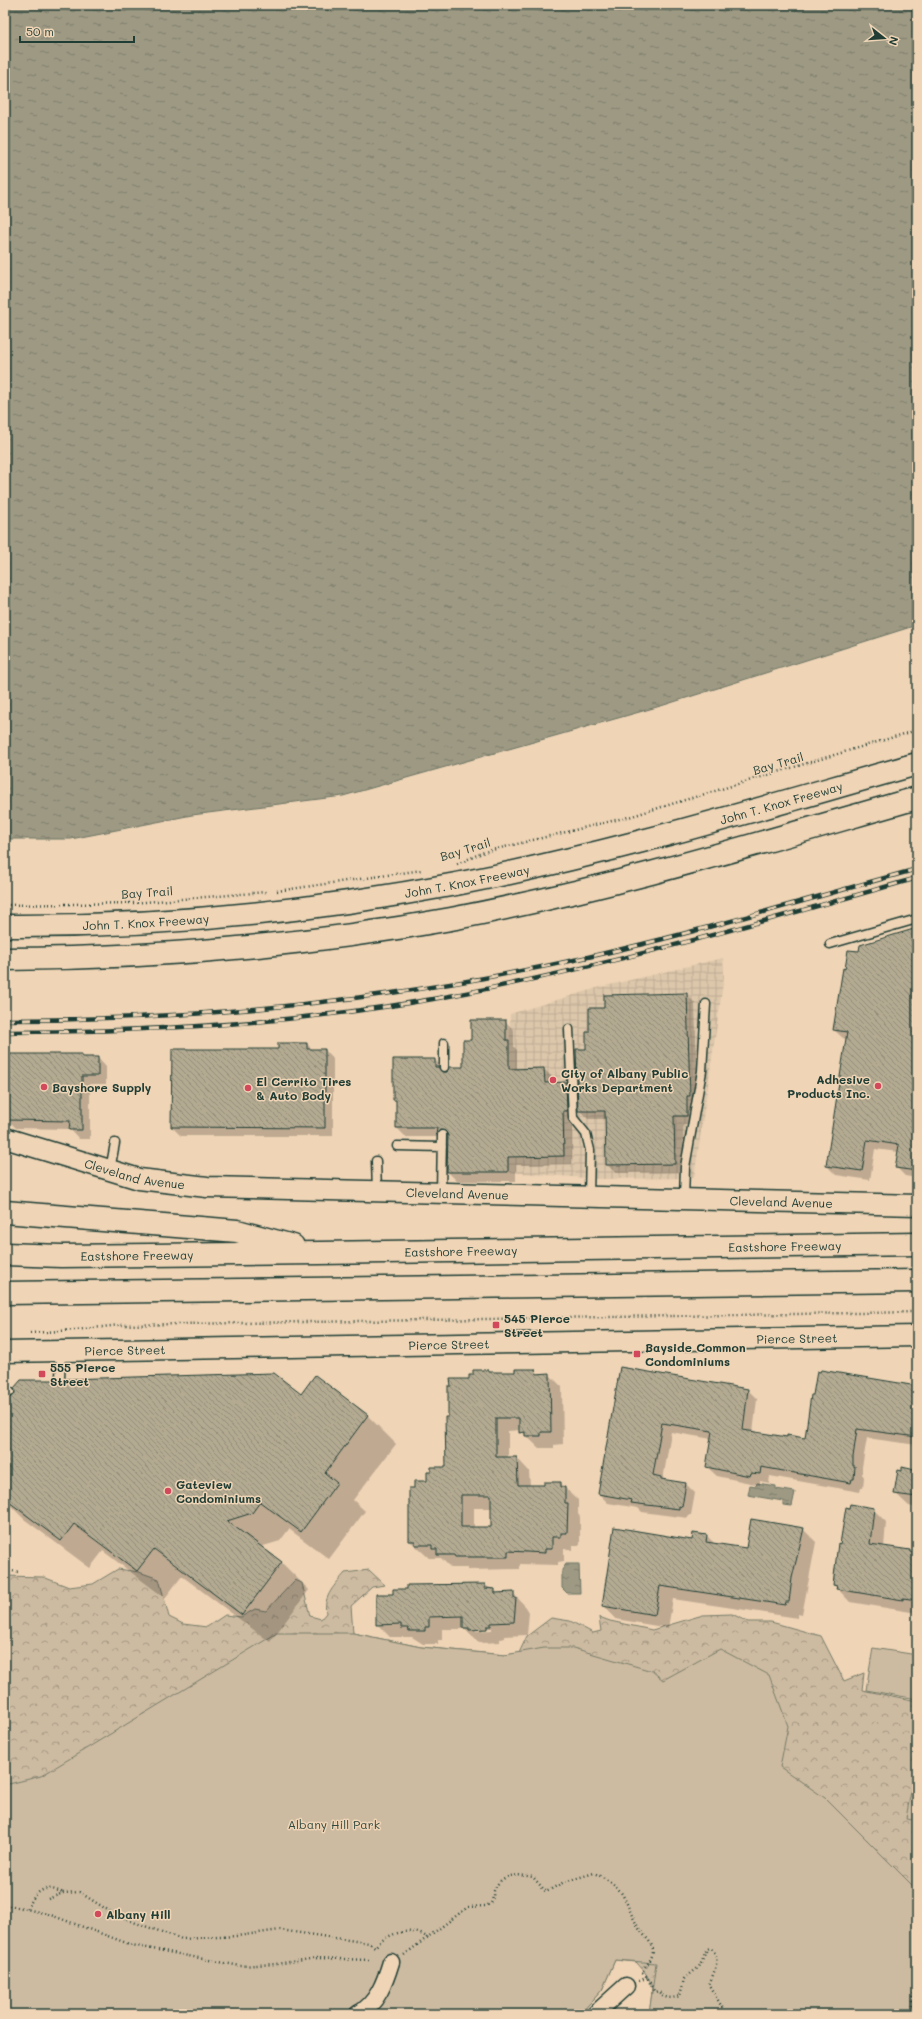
<svg xmlns="http://www.w3.org/2000/svg" width="922" height="2019" font-family="Mali,sans-serif">
  <defs>
    <pattern id="industrial-grid" width="8" height="8" patternUnits="userSpaceOnUse"><rect width="8" height="8" fill="#ddc7ab"/><path d="M0 4h8M4 0v8" fill="none" stroke="#bdac94"/></pattern>
    <pattern id="forest-crowns" width="20" height="18" patternUnits="userSpaceOnUse"><rect width="20" height="18" fill="#cdbba1"/><path d="M2 6a3 3 0 1 1 6 0M12 15a3 3 0 1 1 6 0" fill="none" stroke="#a69984"/></pattern>
    <pattern id="water-ripples" width="26" height="14" patternUnits="userSpaceOnUse"><rect width="26" height="14" fill="#9d9983"/><path d="M2 4q2-2 4 0t4 0M15 11q2-2 4 0t4 0" fill="none" stroke="#7f7e6c"/></pattern>
    <pattern id="building-back-hatch" width="6" height="6" patternUnits="userSpaceOnUse"><rect width="6" height="6" fill="#b4aa92"/><path d="M-1 5l2 2M0 0l6 6M5-1l2 2" fill="none" stroke="#928c78"/></pattern>
  </defs>
  <rect width="100%" height="100%" fill="#efd4b6"/>
  <filter id="ink" filterUnits="userSpaceOnUse"><feTurbulence type="fractalNoise" baseFrequency=".025" numOctaves="2"/><feDisplacementMap in="SourceGraphic" scale="8" xChannelSelector="R" yChannelSelector="G"/><feConvolveMatrix kernelMatrix="1 2 1 2 8 2 1 2 1" color-interpolation-filters="sRGB"/></filter>
  <g filter="url(#ink)">
    <!-- industrial -->
    <path fill="url(#industrial-grid)" d="M723,958l1,19 -30,201 -96,1 -90,-7 2,-158 87,-26z"/>
    <!-- forest -->
    <path fill="url(#forest-crowns)" stroke="#767c6a" d="M118,1569l21,3 20,7 10,38 14,7 24,3 18,-12 16,2 14,-8 11,2 29,-31 7,3 8,33 11,3 5,-6c-3,-17 9,-28 19,-40l24,-3 16,15 -13,2 -21,19 2,27 68,14 84,8 14,-2 8,-17 24,-18 19,3 23,12 8,-2 -2,-14 11,4 42,9 51,-15 29,-1 16,8h23l50,14 23,45 20,-8 -2,17 55,11v230l-268,83c4,-26 6,-32 -13,-52l-21,-2 -13,30 -22,24h-561l-14,-2v-436l38,1 26,10 24,-3z"/>
    <!-- green -->
    <path fill="#cdbba1" stroke="#767c6a" d="M277,1633h76l68,14 84,8 39,-7h29l79,23 11,9 57,-31 49,26 19,51 -8,41 45,31 92,92v124h-268l7,-51 -41,-3 -13,30 -22,24h-575v-229l36,-9z
      M873,1648l44,7v44l-51,-9z
      M912,1786l5,1v33l-11,-2z"/>
    <!-- water -->
    <path fill="url(#water-ripples)" stroke="#6b7463" d="M5,5h912v620l-253,80 -321,91 -151,19 -121,24h-66z
      M757,1483l19,3v3l19,3 -3,14 -9,-1v-4l-35,-6 2,-10 6,1z
      M566,1564h13l1,29h-13l-5,-5v-18z"/>
    <!-- shadow -->
    <path fill="#0003" fill-rule="evenodd" d="M917,929v249l-12,-2 -9,-9 3,-15 -24,-3 -5,31 -34,-5 -9,-9 19,-127 -3,-1 -9,-8 12,-60 14,-18z
      M686,994l9,9 3,102 -3,20h-12v47l-67,1 -9,-8 -1,-46h-18l-9,-9 11,-77 15,-24z
      M505,1021l9,9v17l3,3v20l27,-1 9,9v5h12l9,9 -2,27v45l-56,1v16h-59l-9,-9v-31l-2,2 -6,-6h-34l-9,-9v-25l-3,-4 41,-39 9,9 -1,5 21,-6 8,-27z
      M307,1044l6,6h12l8,9v77h-152l-9,-9 107,-77z
      M82,1055l3,3h13l8,9v17h-16v55h-11l-9,-10 -54,-1 -8,-8z
      M621,1368l127,22 9,9 -4,34 34,5 19,1 111,-52v58l-50,-7 -5,29v7l2,3 -1,11h-2l-1,4 -90,-16 -1,7 -9,-2v4l-43,-9 -10,-9 5,-28 -41,-7 -8,48 23,4 9,9 -4,22h-2l-1,3 -46,-6 -4,-4 -30,-5 -9,-9z
      M535,1370l5,5 9,-1 13,13 1,57 -9,1v3h-15l-19,-18 -12,1v27h9l12,13 1,15h15l15,-3 18,17v14l2,3v28h-7v5l-9,-1v12l-6,1v3l-38,-1v5l-52,1 -1,-2h-16l-10,-10h-12l-19,-17 5,-52 13,-7 4,-10 15,-4 2,-50 21,-38 18,-9 2,2h26zM474,1508h18v20h-18z
      M315,1376l53,40 28,28 -43,56 12,11 -36,48 -40,-30 -9,12 -20,6 21,15 28,28 -39,52 -88,-66 -17,22 -62,-47 -13,17 -66,-49 -19,-19v-104l4,2 50,-13 242,10z
      M903,1469l14,2v37l-8,-2 -14,-13z
      M873,1509l13,13 -2,25 33,5v61l-67,-11 -16,-17 7,-40z
      M803,1529l13,13 -14,73 -4,-1v4l-125,-19 -5,29 -52,-9 -13,-13 90,-65 14,-5 8,8 32,5z
      M485,1585l14,9 14,-1 13,14 3,5 -2,23 -23,1v2l-4,1v3l-17,1 -6,-2 -12,-12h-23v11h-4v4h-15l-11,-7h-22l-13,-13 17,-29 14,-5v-4zM492,1628v2l-16,1 -2,-2z
      M637,2010l4,4h-9z"/>
    <!-- building -->
    <path fill="url(#building-back-hatch)" stroke="#1f3d34" fill-rule="evenodd" d="M917,928v243l-22,-3 4,-23 -32,-5 -5,31 -36,-5 21,-134 -14,-2 10,-62 2,1 3,-19 11,1 1,-6z
      M687,993l3,103h-3v20h-13l1,48 -69,1 -1,-54h-27l-2,-62h10v-17h3v-24h15v-13z
      M471,1020h35v20h3v29l35,-1 1,15 21,-1 1,29h-4l1,45 -56,1v15h-61l1,-37 -3,-4 -5,-1 -4,5 1,-7h-41v-28h-3v-41h42v8h4l5,5h3l2,-5h14v-27h8z
      M278,1043h29v6h18v79l-154,-1 1,-78h106z
      M7,1054h75v3h16v19h-16v54h-13l1,-9 -63,-1z
      M620,1367l128,22 -5,41 44,7v-2l18,3 6,-43h2l4,-24 3,1 1,-2 96,16v51l-60,-8 -4,28v9h2l-1,13h-2l-1,4 -90,-16 -1,7 -9,-1 -1,3 -44,-9 6,-36 -50,-8 -9,52 8,2v2l25,4 -4,24 -3,-1v3l-48,-6 1,-3 -34,-6z
      M515,1369h20l1,5 14,-1 1,59h-10v4h-16v-4l-6,1v-15h-23v39h21l1,28h26v-3h17v5h4v16h3l-1,30h-6v4h-9v12h-7v4l-37,-2v6h-53l-1,-2h-17v-6h-5v-4h-17v-4h-6v-53h5v-7h13v-9h4v-5h15l-1,-50h3v-31h3l-1,-7h19v-4h4v-5h16v2h26zM461,1495h30v32h-30z
      M274,1373l27,21 14,-19 53,40 -43,58 12,10 -36,49 -41,-30 -8,11 -25,8 55,41 -40,53 -88,-66 -17,22 -63,-47 -13,17 -56,-42v-102h5l4,-2v-7l7,-8h34l2,3 3,1 5,-5z
      M902,1467l13,3 2,27 -23,-3 4,-24 4,1z
      M850,1504l24,4 -4,36 40,6v2l7,1v47l-14,-2v2l-67,-11 1,-3 -4,-1 5,-42 2,1 6,-37 3,1z
      M751,1519l53,9 -12,50 -3,24h-3l-1,3 -125,-19 -5,29 -53,-9 12,-79 78,13 1,-7 14,2 -1,7 40,6z
      M485,1584v4l10,1v4l19,-1v6h2l-2,24 -23,1v3h-4v3l-18,1v-2h-6v-12l-34,1v10h-4v4h-16l-1,-3h-7v-4l-25,1v-31h17v-5h14v-4z"/>
    <g fill="none" stroke-linecap="round" stroke-linejoin="round">
      <!-- service casing -->
      <g stroke="#1f3d34" stroke-width="11">
        <path id="service" d="M830,944l87,-25
          M569,1029l4,89 13,16 4,16 -1,46
          M444,1067v-24
          M397,1146l45,1
          M376,1161l1,30
          M110,1170l5,-27
          M441,1192l1,-57
          M684,1199l1,-32 17,-96 4,-67
          M60,1379l1,-28
          M5,1389l5,3"/>
      </g>
      <!-- minor casing -->
      <g stroke="#1f3d34" stroke-width="19">
        <path id="minor" d="M358,2014c19,-10 27,-32 33,-52
          M595,2014l31,-28"/>
      </g>
      <!-- tertiary casing -->
      <g stroke="#1f3d34" stroke-width="23">
        <g id="tertiary">
          <path id="s1" d="M5,1138l134,41 68,8 710,18"/>
          <path id="s2" d="M5,1352l912,-16"/>
        </g>
      </g>
      <!-- motorway casing -->
      <g stroke="#1f3d34" stroke-width="25">
        <g id="motorway">
          <path id="s3" d="M5,926c151,1 303,-14 451,-42 156,-30 308,-77 461,-120"/>
          <path d="M5,959c150,-1 299,-13 446,-40 158,-30 312,-77 466,-121"/>
          <path d="M5,1212l232,19 56,15"/>
          <path id="s4" d="M5,1254l56,2 259,-3 597,-9"/>
          <path d="M5,1293l912,-12"/>
        </g>
      </g>
      <!-- path -->
      <path stroke="#1f3d34" stroke-width="2.5" stroke-dasharray="1 3" stroke-linecap="butt" d="M457,864l27,-12 148,-36 285,-86
        M277,891l145,-21
        M5,905l128,-2 133,-11
        M30,1333l45,-3 45,-5 797,-13
        M5,1570l13,2
        M48,1899l15,-6 16,-1 40,25 63,22 55,-3 43,-6 89,13 6,4c13,-15 37,-21 53,-9
        M5,1906h8l35,8 84,31 108,21 36,-2 41,-6 52,2
        M27,1909c9,-17 16,-26 36,-16
        M404,1955l64,-48 18,-1 5,-3c2,-4 2,-8 3,-12 7,-18 22,-17 39,-14l13,15 18,-10 30,-9c36,16 28,29 46,57 4,6 12,12 13,20 0,10 -8,15 -11,23 7,3 8,13 13,19l3,-1c7,8 12,8 22,5l4,-17 15,-12 8,-18 3,-1c13,8 3,26 -1,37l17,29
        M639,1981l9,-4
        M912,2014l5,-55"/>
      <!-- service -->
      <use href="#service" stroke="#efd4b6" stroke-width="8"/>
      <!-- minor -->
      <use href="#minor" stroke="#efd4b6" stroke-width="16"/>
      <!-- tertiary -->
      <use href="#tertiary" stroke="#efd4b6" stroke-width="20"/>
      <!-- motorway -->
      <use href="#motorway" stroke="#efd4b6" stroke-width="22"/>
      <!-- rail casing -->
      <g stroke="#1f3d34" stroke-width="4.5">
        <path id="rail" d="M5,1020c196,0 392,-20 583,-63 111,-25 220,-58 329,-88
          M5,1032c143,0 286,-8 428,-33 164,-29 324,-76 484,-121"/>
      </g>
      <!-- rail -->
      <use href="#rail" stroke="#efd4b6" stroke-width="3" stroke-dasharray="9" stroke-linecap="butt"/>
    </g>
  </g>
  <!-- markers -->
  <g fill="#d1495b" stroke="#efd4b6" stroke-width="1.5">
    <circle cx="553" cy="1080" r="4"/>
    <circle cx="878" cy="1086" r="4"/>
    <circle cx="44" cy="1087" r="4"/>
    <circle cx="248" cy="1088" r="4"/>
    <rect x="492" y="1321" width="8" height="8" rx="2"/>
    <rect x="633" y="1350" width="8" height="8" rx="2"/>
    <rect x="38" y="1370" width="8" height="8" rx="2"/>
    <circle cx="168" cy="1491" r="4"/>
    <circle cx="98" cy="1914" r="4"/>
  </g>
  <g text-anchor="middle" dominant-baseline="central" stroke-width="3" stroke-linejoin="round" paint-order="stroke">
    <!-- street labels -->
    <g font-size="12" fill="#1f3d34" stroke="#efd4b6">
      <text transform="translate(778 763) rotate(-16)">Bay Trail</text>
      <text stroke="none"><textPath href="#s3" startOffset="789">John T. Knox Freeway</textPath></text>
      <text transform="translate(465 849) rotate(-17)">Bay Trail</text>
      <text stroke="none"><textPath href="#s3" startOffset="465">John T. Knox Freeway</textPath></text>
      <text transform="translate(147 892) rotate(-4)">Bay Trail</text>
      <text stroke="none"><textPath href="#s3" startOffset="141">John T. Knox Freeway</textPath></text>
      <text stroke="none"><textPath href="#s1" startOffset="135">Cleveland Avenue</textPath></text>
      <text stroke="none"><textPath href="#s1" startOffset="459">Cleveland Avenue</textPath></text>
      <text stroke="none"><textPath href="#s1" startOffset="783">Cleveland Avenue</textPath></text>
      <text stroke="none"><textPath href="#s4" startOffset="780">Eastshore Freeway</textPath></text>
      <text stroke="none"><textPath href="#s4" startOffset="456">Eastshore Freeway</textPath></text>
      <text stroke="none"><textPath href="#s4" startOffset="132">Eastshore Freeway</textPath></text>
      <text stroke="none"><textPath href="#s2" startOffset="792">Pierce Street</textPath></text>
      <text stroke="none"><textPath href="#s2" startOffset="444">Pierce Street</textPath></text>
      <text stroke="none"><textPath href="#s2" startOffset="120">Pierce Street</textPath></text>
    </g>
    <!-- poi labels -->
    <g font-size="12" font-weight="bold" fill="#1f3d34" stroke="#efd4b6" text-anchor="start">
      <text x="561" y="1073">City of Albany Public<tspan x="561" dy="14">Works Department</tspan></text>
      <text x="870" y="1079" text-anchor="end">Adhesive<tspan x="870" dy="14">Products Inc.</tspan></text>
      <text x="256" y="1081">El Cerrito Tires<tspan x="256" dy="14">&amp; Auto Body</tspan></text>
      <text x="52" y="1087">Bayshore Supply</text>
      <text x="504" y="1318">545 Pierce<tspan x="504" dy="14">Street</tspan></text>
      <text x="645" y="1347">Bayside Common<tspan x="645" dy="14">Condominiums</tspan></text>
      <text x="50" y="1367">555 Pierce<tspan x="50" dy="14">Street</tspan></text>
      <text x="176" y="1484">Gateview<tspan x="176" dy="14">Condominiums</tspan></text>
      <text x="106" y="1914">Albany Hill</text>
    </g>
    <!-- park labels -->
    <g font-size="12" fill="#304a3f" stroke="#efd4b6">
      <text x="334" y="1824">Albany Hill Park</text>
    </g>
  </g>
  <!-- margin -->
  <rect width="922" height="2019" fill="none" stroke="#efd4b6" stroke-width="20"/>
  <rect x="10" y="10" width="902" height="1999" fill="none" stroke="#1f3d34" stroke-width="1.5" filter="url(#ink)"/>
  <!-- north arrow -->
  <g transform="translate(884 38) rotate(107)" stroke="#efd4b6" stroke-width="3" paint-order="stroke">
  <path d="M0-3L7 15L0 10L-7 15Z" fill="#1f3d34"/>
  <text y="-6" font-size="11" font-weight="bold" text-anchor="middle" fill="#1f3d34">N</text>
  </g>
  <!-- scale -->
  <path d="M20 36v6h114v-6" fill="none" stroke="#1f3d34" stroke-width="2"/>
  <text x="26" y="36" font-size="12" fill="#1f3d34" stroke="#efd4b6" stroke-width="3" paint-order="stroke">50 m</text>
</svg>
